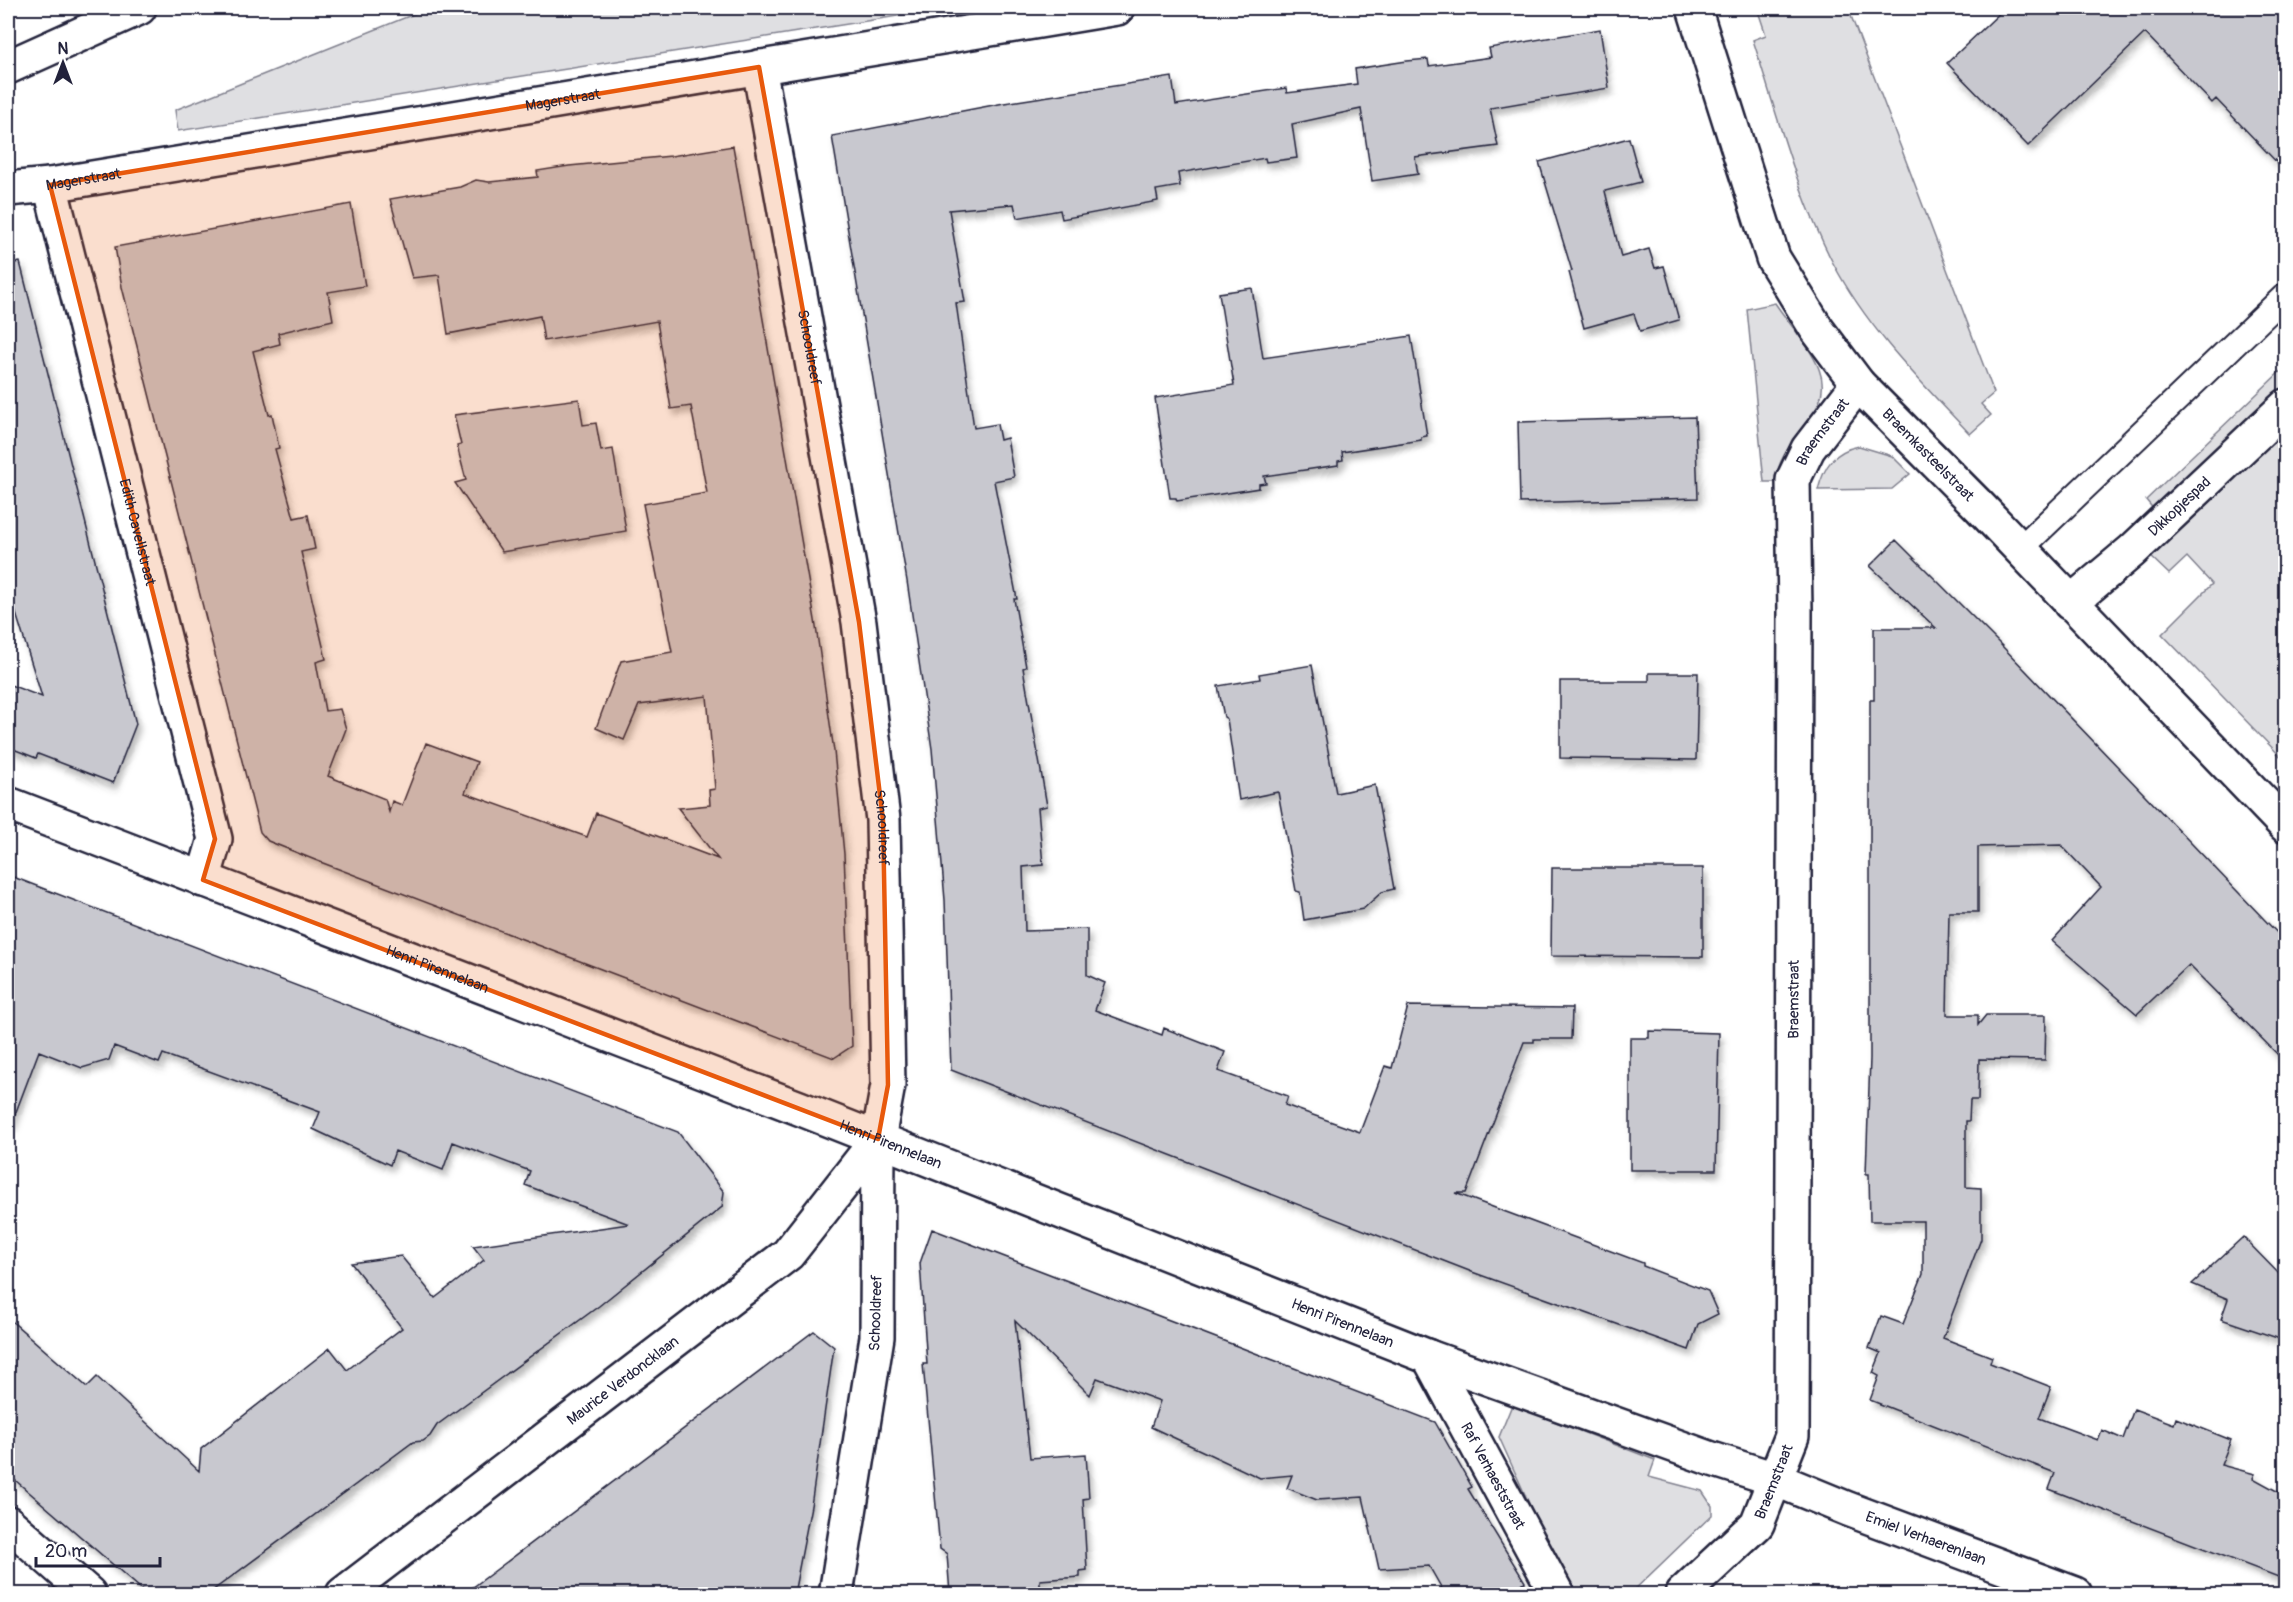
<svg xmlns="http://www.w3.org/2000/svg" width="2293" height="1602" font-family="Pangolin,sans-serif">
  <defs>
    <filter id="shadow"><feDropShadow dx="3.5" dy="6" stdDeviation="3" flood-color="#0004"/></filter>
  </defs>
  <rect width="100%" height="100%" fill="#fff"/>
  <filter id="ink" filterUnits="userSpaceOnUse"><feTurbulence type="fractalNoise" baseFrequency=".0167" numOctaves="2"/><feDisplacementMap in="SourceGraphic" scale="12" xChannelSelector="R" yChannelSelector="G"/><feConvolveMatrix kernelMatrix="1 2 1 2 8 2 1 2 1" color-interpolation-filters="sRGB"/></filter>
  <g filter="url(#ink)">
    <!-- green -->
    <path fill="#dfdfe2" stroke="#80808e" stroke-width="1.5" d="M429,8h519l-770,123 -3,-21z
      M1757,8h91l146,385 -13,11 10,11 -21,19c-50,-53 -103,-106 -137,-171 -36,-70 -56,-149 -80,-223l13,-5z
      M1775,303c14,21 35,43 44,66 18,46 -41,68 -43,113h-12l-17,-173z
      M2285,367v394l-123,-127 50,-50 -25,-27 -18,17 -20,-19 20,-27 -23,-28z
      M1859,446l33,10 18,18 -18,15 -74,1c6,-24 16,-39 41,-44z
      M1512,1405l143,55 -6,17 53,14 10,15v9l-82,79h-60l-71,-157z"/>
    <!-- building -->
    <path fill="#c8c8cf" stroke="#22223b" stroke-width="1.5" filter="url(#shadow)" d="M2005,8h281v164l-70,-73 -4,4 -67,-70 -117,113 -81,-83z
      M1600,29l9,59 -119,20 8,38 -83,11 3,17 -46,7 -11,-72 -69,15 5,34 -31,4 -1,-4 -87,15 2,13 -24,4 2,11 -96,18 -2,-9 -43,8 -3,-14 -65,6 16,92 -9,1 18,125 23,-4 3,16 7,-2 7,39 -20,4 23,118h-3l12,68 -3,1 24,138 -9,2 5,57 -20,2 2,64 62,-2v46l18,8 -10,27 67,25 2,-7 61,24 -7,19 70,25 -3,9 75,27 25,-66 7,2 16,-62 164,2 -1,31h-37v3h-10l-58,151h-11l188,70v3l65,25 10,23 -20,10 -9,26 -217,-78 -521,-202 -6,-170 -13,-151 -25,-168 -75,-445 172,-33 168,-26 4,28 110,-17 1,5 70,-9 -2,-15 52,-8 21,-2 1,7 62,-9 -2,-9z
      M1629,138l12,44 -36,9 16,66 28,-8 6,19 9,-2 15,54 -39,11 -6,-17 -50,14 -15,-56 3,-1 -33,-109z
      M733,146l82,474 19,131 10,103 8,192 -18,12 -519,-198 -47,-19 -8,-9 -138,-545 -7,-40 236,-43 14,82 -37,6 5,28 -55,13 2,11 -27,7 16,64 3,-1 7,34 -4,1 19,69 14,-3 7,34 -14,3 25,107 -10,3 9,49 15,-2 6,20 -18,47 57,23 4,13 3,-11 10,4 24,-62 51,19 -12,31 122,44 9,-24 122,46 -40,-51 32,-3 -1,-15 6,-1 -8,-93 -68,9 -15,35 -28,-12 25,-67 51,-9 -29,-148 64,-11 -16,-87 -20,3 -14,-88 -113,20 -4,-25 -92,18 -9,-59 -27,3 -22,-79 70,-12 16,-7 13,2 49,-5 -1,-6 32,-5 102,-10z
      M20,262l116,462 -23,59 -75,-29 -2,4 -28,-11v-63l34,13 -28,-90 -6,2v-345z
      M1252,288l11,70 148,-22 16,100 -6,1v3l-79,12 1,8 -5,1v4l-74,11 2,7 -7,1v4l-82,13 -1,-3h-6l-15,-100 79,-13 -15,-92z
      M579,399l4,26 13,-2 5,28 12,-2 13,82 -124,21 -47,-69 11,-3 -9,-34 4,-1 -7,-30z
      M1695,417l3,81 -178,5 -2,-81z
      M1896,540l106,106 284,296v121l-97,-98 -52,49 -85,-73 49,-54 -40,-42 -83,2v65h-29l-2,103h31v10l8,-10h60l-1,45 -66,-1 -1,41h-8l-1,21h-3v66l15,1v51l-38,99 49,19 -2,6 61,24 -12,31 59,22 4,-10 21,9 11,-30 40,15 2,-6 55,22 -10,25 34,9 -2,4 33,18v84l-237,-91 6,-16 -185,-73 9,-24 -6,-3 8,-20 -12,-5 12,-32 22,8 20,-50v-53h-53l-1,-47h-3l4,-116v-358h4v-72h62l-66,-62z
      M1312,665l24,128 39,-8 19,104 -12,3 -19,17 -59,11 -4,-28 -4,-1 -18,-99 -39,8 -12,-81 -3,-2 -6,-31 42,-7 -1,-5z
      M1649,673h49l-2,87 -136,-2v-77h89z
      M1552,868h151v89l-152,-1z
      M8,875l670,257 46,60 -2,15 -123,99 -162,119 -7,11 -7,5 -10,1 -205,152h-61l-139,-120v-156l79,69 10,-10 102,94 2,-22 129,-101 17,22 55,-42 -51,-65 50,-7 34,42 49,-38 -11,-14 156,-22 -104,-39 5,-14 -77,-29 -10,28 -48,-19 -5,14 -77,-36 7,-17 -157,-58 -4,9 -45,-17 -5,14 -27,8 -43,-17 -28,74 -3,-1z
      M1649,1031l70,2 -3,137h-86v-132h19z
      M932,1229l503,193 37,65 -4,2 57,93 -3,1 6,11h-83l-16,-28 -50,3 -16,-72 -46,3 -30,-12 5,-13 -32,3 -109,-51 9,-26 -63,-23 -7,17 -75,-74 15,137 56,-4 3,44 -6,1 4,71 -7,1v6l-40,3v11l-90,3 -3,-40 -7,-5 -17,-185h4l-7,-101z
      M2243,1237l43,44v60l-65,-22 7,-20 -36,-15z
      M814,1331l20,16 -23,159 -17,88h-330z"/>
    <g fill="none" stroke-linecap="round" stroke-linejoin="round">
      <!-- lane casing -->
      <g stroke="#22223b" stroke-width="28">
        <path id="lane" d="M2020,549l266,-254"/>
      </g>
      <!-- street casing -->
      <g stroke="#22223b" stroke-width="38">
        <g id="street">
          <path id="s1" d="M759,67l100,555 24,198 5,265 -10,54 -1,198 -41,257"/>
          <path id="s2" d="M50,185l165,654 -12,41"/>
          <path id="s3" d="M8,189l42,-4 1067,-177"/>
          <path id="s4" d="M2070,603l62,-52 154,-145"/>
          <path id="s5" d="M8,804l791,304 630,249 283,102 63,20 73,30 227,85"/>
          <path id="s6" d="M1429,1357l128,237"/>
          <path d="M8,1523l81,71"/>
          <path id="s7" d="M343,1594l445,-340 90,-115"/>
          <path id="s8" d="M1682,1594l75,-70 35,-88 3,-825 -2,-131 15,-31 50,-65"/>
        </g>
      </g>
      <!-- secondary casing -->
      <g stroke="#22223b" stroke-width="38">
        <g id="secondary">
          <path id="s9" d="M1694,8l79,250 43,70 42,56 122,123 306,319"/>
        </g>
      </g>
      <!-- highway casing -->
      <g stroke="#22223b" stroke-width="38">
        <path id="highway" d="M8,67l131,-59"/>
      </g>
      <!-- lane -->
      <use href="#lane" stroke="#fff" stroke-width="24"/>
      <!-- street -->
      <use href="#street" stroke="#fff" stroke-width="33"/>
      <!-- secondary -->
      <use href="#secondary" stroke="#fff" stroke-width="33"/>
      <!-- highway -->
      <use href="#highway" stroke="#fff" stroke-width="33"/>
    </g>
  </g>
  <!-- marked area -->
  <path fill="#e8590c" fill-opacity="0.2" stroke="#e8590c" stroke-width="4.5" stroke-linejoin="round" d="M759,67l100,555 24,198 5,265 -10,54 -675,-259 12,-41 -165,-654z"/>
  <g text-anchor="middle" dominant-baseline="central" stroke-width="4.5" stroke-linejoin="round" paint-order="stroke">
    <!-- street labels -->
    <g font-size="15" fill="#22223b" stroke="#fff">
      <text stroke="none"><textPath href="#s3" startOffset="562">Magerstraat</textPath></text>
      <text stroke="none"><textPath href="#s3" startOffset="76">Magerstraat</textPath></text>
      <text stroke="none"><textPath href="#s1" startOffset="285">Schooldreef</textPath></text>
      <text stroke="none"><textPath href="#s8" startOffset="1210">Braemstraat</textPath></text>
      <text stroke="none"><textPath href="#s9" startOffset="514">Braemkasteelstraat</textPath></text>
      <text stroke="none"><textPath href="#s4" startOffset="146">Dikkopjespad</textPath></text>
      <text stroke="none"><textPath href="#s2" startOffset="358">Edith Cavellstraat</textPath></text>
      <text stroke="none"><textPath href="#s1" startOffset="771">Schooldreef</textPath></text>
      <text stroke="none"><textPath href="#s5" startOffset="460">Henri Pirennelaan</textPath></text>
      <text stroke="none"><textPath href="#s8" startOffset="634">Braemstraat</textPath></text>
      <text stroke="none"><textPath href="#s5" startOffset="946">Henri Pirennelaan</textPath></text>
      <text transform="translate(876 1313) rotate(-88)">Schooldreef</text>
      <text stroke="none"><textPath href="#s5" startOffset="1432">Henri Pirennelaan</textPath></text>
      <text stroke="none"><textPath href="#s7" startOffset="352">Maurice Verdoncklaan</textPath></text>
      <text stroke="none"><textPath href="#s6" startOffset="135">Raf Verhaeststraat</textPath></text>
      <text stroke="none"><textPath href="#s8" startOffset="148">Braemstraat</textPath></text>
      <text stroke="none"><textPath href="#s5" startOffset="2054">Emiel Verhaerenlaan</textPath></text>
    </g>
  </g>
  <!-- margin -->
  <rect width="2293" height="1602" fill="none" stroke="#fff" stroke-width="30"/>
  <rect x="15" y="15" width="2263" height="1572" fill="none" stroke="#22223b" stroke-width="2" filter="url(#ink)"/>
  <!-- north arrow -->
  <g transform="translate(63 63)" stroke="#ffffff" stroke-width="4.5" paint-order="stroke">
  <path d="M0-4.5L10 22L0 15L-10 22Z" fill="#22223b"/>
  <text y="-9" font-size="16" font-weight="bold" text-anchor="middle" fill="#22223b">N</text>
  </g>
  <!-- scale -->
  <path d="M36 1557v9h124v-9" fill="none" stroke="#22223b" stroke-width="3"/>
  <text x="45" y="1557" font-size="18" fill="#22223b" stroke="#ffffff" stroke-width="4.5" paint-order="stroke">20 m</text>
</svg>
